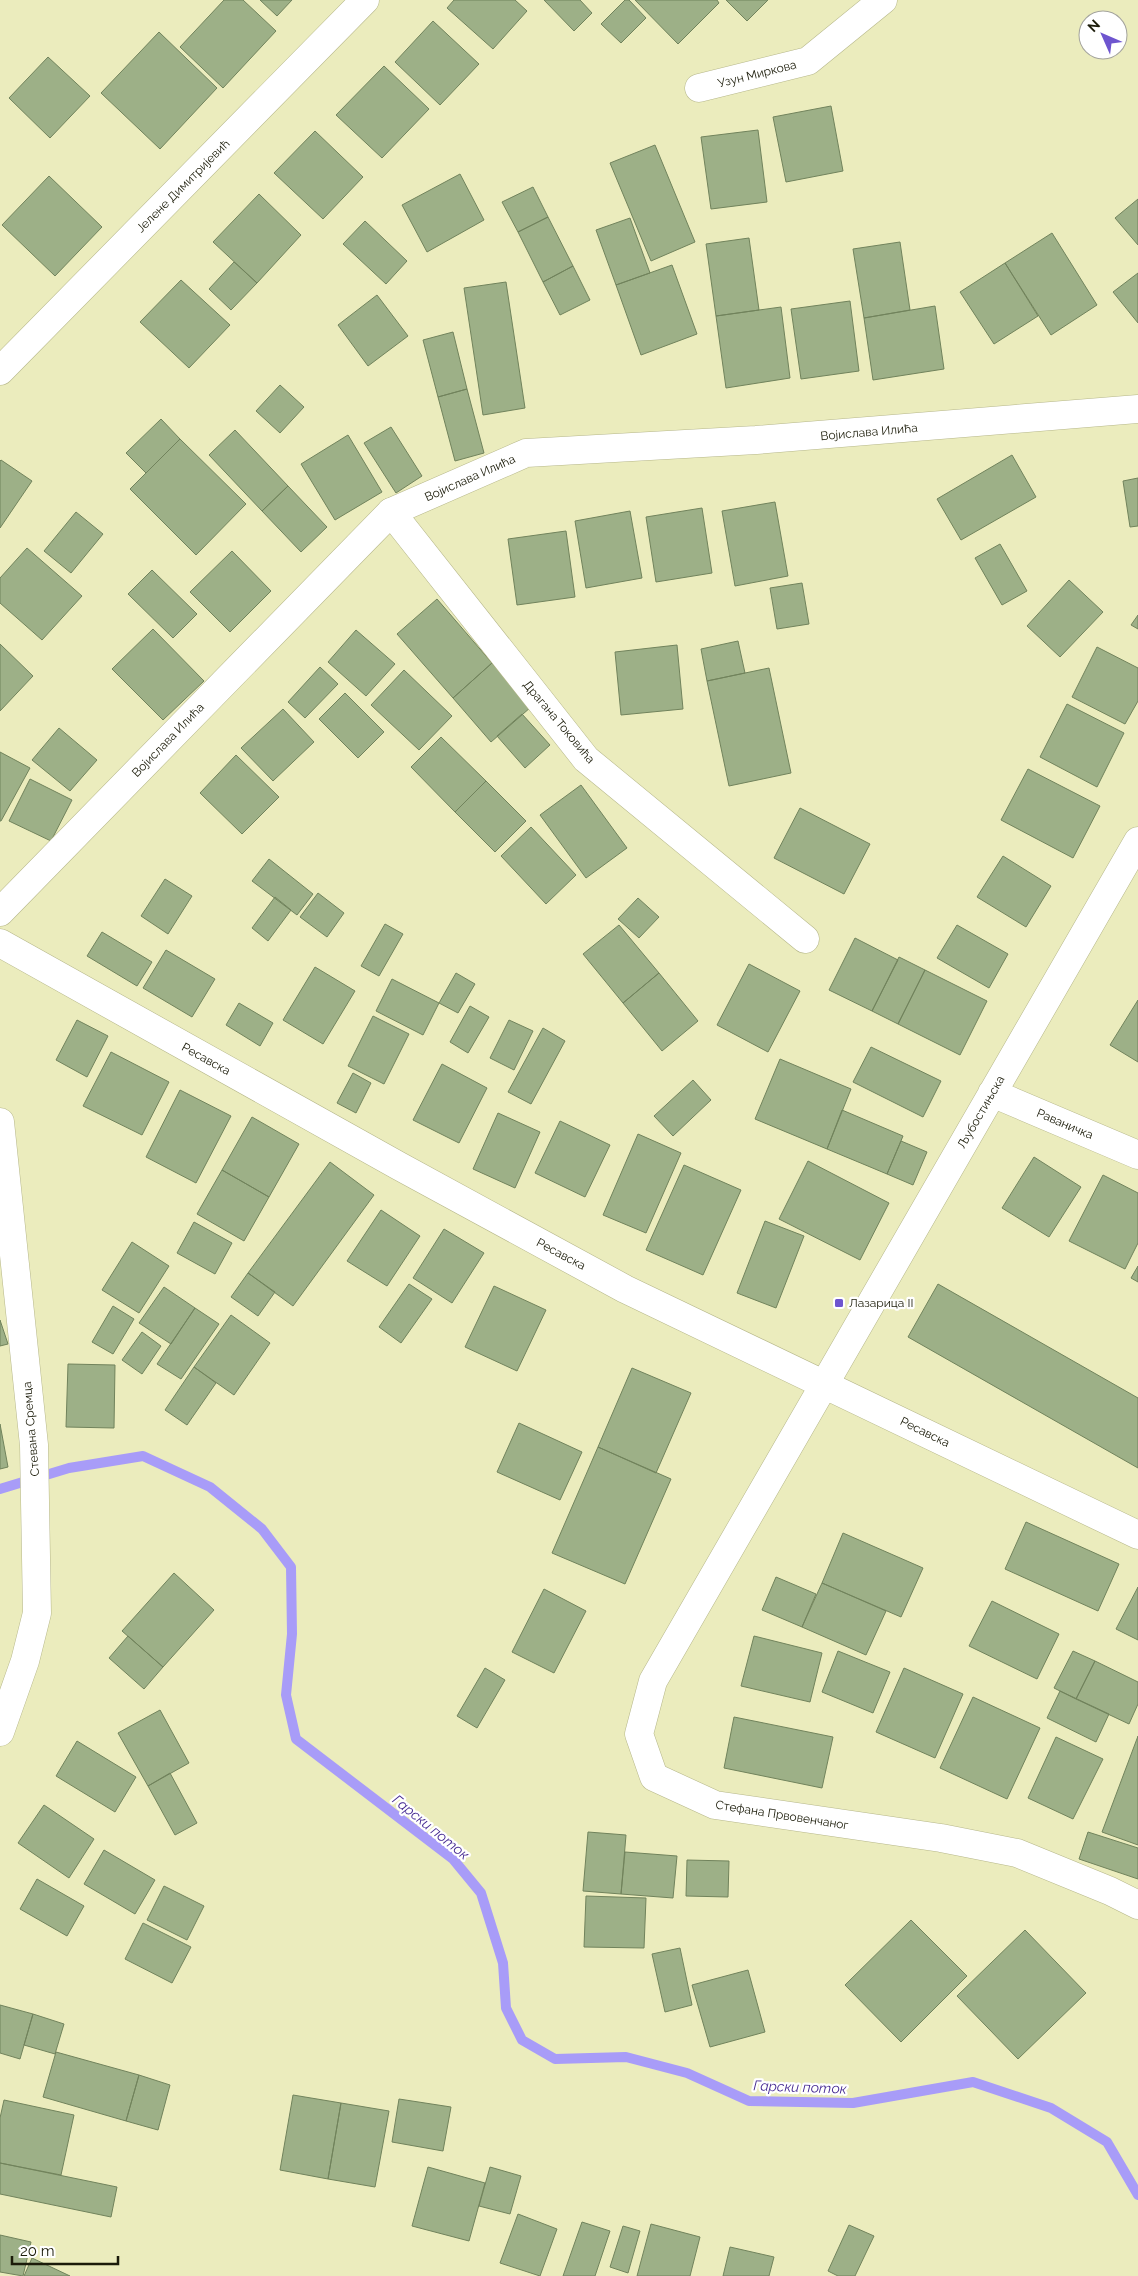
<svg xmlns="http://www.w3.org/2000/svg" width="1138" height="2276" font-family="Raleway,sans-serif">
  <rect width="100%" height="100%" fill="#ebecbd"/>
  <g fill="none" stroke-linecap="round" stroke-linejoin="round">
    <!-- stream -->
    <path stroke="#a89cf8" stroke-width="10" d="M0,1489l69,-21 74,-12 67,31 52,42 29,38 1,67 -6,61 10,44 157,120 28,34 22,70 3,45 16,32 33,19 71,-2 61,16 62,28 104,2 120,-21 78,26 56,34 31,53"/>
  </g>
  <!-- building -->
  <path fill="#9db087" stroke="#71835c" d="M224,0h19l33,31 -53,57 -43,-41z
    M260,0h32l-15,16z
    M454,0h61l12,11 -34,38 -46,-41z
    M544,0h36l12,13 -18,18z
    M625,0h4l17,18 -25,25 -20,-19z
    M635,0h82l2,3 -41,41z
    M726,0h42l-21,21z
    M433,21l46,43 -39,41 -45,-43z
    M159,32l58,56 -57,61 -59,-56z
    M48,57l42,39 -40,42 -41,-40z
    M384,66l45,43 -47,49 -46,-43z
    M831,106l12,65 -57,11 -13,-65z
    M758,130l9,72 -56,7 -10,-72z
    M315,131l48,46 -40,42 -49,-46z
    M655,145l40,97 -44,19 -41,-98z
    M460,174l24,46 -57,32 -25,-47z
    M49,176l53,51 -47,49 -53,-51z
    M533,187l15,30 -30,15 -16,-30z
    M259,194l42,41 -44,48 -44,-41z
    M1138,199v46l-23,-27z
    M548,217l25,49 -30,16 -25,-50z
    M630,218l20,55 -34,12 -20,-55z
    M365,221l42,40 -21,23 -43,-40z
    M1052,233l45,72 -46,30 -46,-72z
    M749,238l10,72 -43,6 -10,-72z
    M900,242l10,68 -46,8 -11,-69z
    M234,262l23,21 -26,27 -22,-21z
    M1005,263l33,53 -44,28 -34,-52z
    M672,265l25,69 -56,21 -25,-70z
    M573,266l17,34 -30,15 -17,-33z
    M1138,273v50l-25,-31z
    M181,280l49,45 -41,43 -49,-46z
    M506,282l19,126 -42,7 -19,-127z
    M377,295l31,41 -40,30 -30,-41z
    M850,301l9,70 -58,8 -10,-70z
    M935,306l9,63 -71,11 -9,-62z
    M781,307l9,71 -64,10 -10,-72z
    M453,332l14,57 -29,8 -15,-57z
    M280,385l24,22 -24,26 -24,-22z
    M467,389l17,64 -29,8 -17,-64z
    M161,419l19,20 -34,34 -20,-20z
    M391,427l31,49 -26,17 -32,-50z
    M235,430l53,56 -26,25 -53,-56z
    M348,435l34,57 -47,28 -34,-56z
    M180,439l66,65 -50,51 -66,-66z
    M1012,455l24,42 -75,43 -24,-41z
    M1,460l31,21 -32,47v-67z
    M1138,478v48l-8,1 -7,-46z
    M288,486l39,41 -26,25 -39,-41z
    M775,502l13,74 -53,10 -13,-75z
    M702,508l10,65 -56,9 -10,-65z
    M630,511l12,67 -56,10 -11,-67z
    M76,512l27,22 -32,39 -27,-22z
    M566,531l9,66 -58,8 -9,-66z
    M1000,544l27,47 -25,14 -27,-47z
    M27,548l55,48 -40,44 -42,-37v-25z
    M232,551l39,40 -41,41 -40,-40z
    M152,570l45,44 -24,24 -45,-44z
    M1069,580l34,32 -43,45 -33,-31z
    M802,583l7,41 -32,5 -7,-41z
    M437,599l55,64 -39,35 -56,-64z
    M1138,615v14l-7,-4z
    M153,629l51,52 -41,39 -51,-51z
    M356,630l39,34 -29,32 -38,-34z
    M738,641l7,32 -38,8 -6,-32z
    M0,644l33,32 -33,35z
    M677,645l6,64 -62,6 -6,-63z
    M1097,647l41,21v33l-13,23 -53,-27z
    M492,663l39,44 -40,35 -38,-44z
    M320,667l18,17 -33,34 -17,-16z
    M769,668l22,105 -62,13 -22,-105z
    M404,670l48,46 -33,34 -48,-45z
    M345,693l39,39 -26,26 -39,-39z
    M1067,704l57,29 -27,54 -57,-30z
    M283,709l31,33 -41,39 -32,-33z
    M522,714l28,31 -25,23 -28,-32z
    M59,728l38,32 -27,31 -38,-31z
    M441,737l45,44 -31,31 -44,-45z
    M0,752l30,16 -29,53h-1z
    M236,755l43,42 -37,37 -42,-41z
    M1028,769l72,37 -27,52 -72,-38z
    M30,779l42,21 -21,41 -42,-20z
    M486,781l40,40 -31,31 -40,-40z
    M581,785l46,63 -41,30 -46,-63z
    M800,808l70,36 -26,50 -70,-36z
    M531,827l45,48 -30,29 -45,-48z
    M1003,856l48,30 -25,41 -49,-30z
    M269,859l44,35 -16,21 -45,-34z
    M165,879l27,17 -24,38 -27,-18z
    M318,893l26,20 -17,24 -27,-20z
    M275,897l16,13 -23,31 -16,-13z
    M638,898l21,19 -20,21 -21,-19z
    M385,924l18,10 -24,42 -18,-10z
    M619,925l40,48 -36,30 -40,-49z
    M957,925l51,29 -19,34 -52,-30z
    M102,932l50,30 -15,24 -50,-30z
    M855,938l43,22 -26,51 -43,-21z
    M166,950l49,29 -23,38 -49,-29z
    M899,957l26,13 -27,54 -26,-13z
    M749,964l51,27 -32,61 -51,-27z
    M315,967l40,24 -32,53 -40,-24z
    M925,970l62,31 -27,54 -62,-31z
    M456,973l19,11 -17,29 -19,-10z
    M659,973l39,48 -36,30 -39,-48z
    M392,979l47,24 -16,32 -47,-24z
    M1138,1000v62l-28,-17z
    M239,1003l34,20 -13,23 -34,-21z
    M470,1006l19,11 -21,36 -18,-11z
    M373,1016l36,18 -25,50 -36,-18z
    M77,1020l31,16 -21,41 -31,-17z
    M509,1020l24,11 -19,39 -24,-12z
    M543,1028l22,13 -34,63 -23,-12z
    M871,1047l70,34 -18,36 -70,-35z
    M111,1052l58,30 -27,53 -59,-29z
    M780,1059l71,30 -24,60 -72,-30z
    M442,1064l45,24 -28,55 -46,-23z
    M353,1073l18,10 -15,30 -19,-10z
    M693,1080l18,20 -38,36 -19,-20z
    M180,1090l51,26 -35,67 -50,-26z
    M842,1110l61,26 -16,38 -60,-25z
    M498,1113l42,19 -25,56 -42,-19z
    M252,1117l47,27 -30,53 -47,-27z
    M560,1121l50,24 -25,52 -50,-24z
    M638,1134l43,19 -35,80 -43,-18z
    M901,1141l26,11 -14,33 -26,-11z
    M1034,1157l47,30 -32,50 -47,-29z
    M808,1161l81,42 -29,57 -81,-41z
    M330,1162l44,33 -81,111 -45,-33z
    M684,1165l57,25 -38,85 -57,-25z
    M222,1170l47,27 -25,44 -47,-27z
    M1103,1175l35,18v50l-13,26 -56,-28z
    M381,1210l39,26 -33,50 -40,-25z
    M765,1221l39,15 -28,72 -39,-15z
    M194,1222l38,21 -17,31 -38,-21z
    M444,1229l40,24 -32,50 -39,-25z
    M132,1242l37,24 -30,47 -37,-23z
    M1138,1266v16l-7,-4z
    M248,1273l27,19 -17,24 -27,-19z
    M409,1284l23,15 -31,44 -22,-16z
    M938,1284l200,114v70l-230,-131z
    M494,1286l52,24 -29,61 -52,-24z
    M164,1287l31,21 -24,36 -32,-21z
    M113,1306l21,13 -21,35 -21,-12z
    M195,1308l24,16 -38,55 -24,-15z
    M231,1315l39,28 -36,52 -40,-28z
    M0,1320l8,24 -8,2z
    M142,1332l19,14 -19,28 -20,-14z
    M68,1364l47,1 -1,63 -48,-1z
    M194,1367l22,16 -29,42 -22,-15z
    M632,1368l59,25 -35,80 -58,-26z
    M519,1423l63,29 -22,48 -63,-28z
    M0,1424l8,43 -8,2z
    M598,1447l73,32 -46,105 -73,-31z
    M1026,1522l93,42 -21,47 -93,-42z
    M843,1533l80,35 -22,49 -79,-34z
    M174,1573l40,37 -51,57 -41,-36z
    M776,1577l40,17 -14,33 -40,-17z
    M822,1583l64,28 -20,44 -64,-28z
    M1138,1587v53l-22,-11z
    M544,1589l42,22 -32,62 -42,-21z
    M992,1601l67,33 -22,45 -68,-33z
    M128,1636l35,31 -19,22 -35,-31z
    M754,1636l68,17 -12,49 -69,-16z
    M838,1651l52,21 -17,41 -51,-21z
    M1073,1651l22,10 -19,38 -22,-11z
    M1095,1661l43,21v22l-9,20 -53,-25z
    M485,1668l20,12 -28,48 -20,-12z
    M904,1668l59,26 -28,64 -59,-26z
    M1060,1691l49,23 -13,28 -49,-24z
    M973,1697l67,31 -33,71 -67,-31z
    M160,1710l29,53 -41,23 -30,-53z
    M734,1717l99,20 -11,51 -98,-20z
    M1138,1736v109l-36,-13z
    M1056,1737l47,22 -30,60 -45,-21z
    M77,1741l59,36 -21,35 -59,-36z
    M170,1773l27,50 -22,12 -27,-49z
    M44,1805l50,34 -25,39 -51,-35z
    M588,1832l38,3 -5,59 -38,-3z
    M1088,1832l50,16v31l-59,-20z
    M104,1850l51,30 -20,34 -51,-30z
    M625,1852l52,4 -4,42 -52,-4z
    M687,1860l42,1 -1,36 -42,-1z
    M37,1879l47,27 -17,30 -47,-27z
    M164,1886l40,20 -17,34 -40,-20z
    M586,1896l60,2 -2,50 -60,-1z
    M911,1920l56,56 -66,66 -56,-57z
    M143,1923l48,24 -19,36 -47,-24z
    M1025,1930l61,63 -68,66 -61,-63z
    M680,1948l12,57 -27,7 -13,-58z
    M748,1970l17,62 -55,15 -18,-62z
    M0,2005l33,9 -13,45 -20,-6z
    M33,2014l31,10 -9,30 -31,-9z
    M56,2052l83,23 -13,46 -83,-24z
    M139,2075l31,10 -12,45 -32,-9z
    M293,2095l48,8 -13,76 -48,-9z
    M399,2099l52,8 -8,44 -51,-9z
    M4,2100l70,15 -13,60 -61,-12v-45z
    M341,2103l48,8 -14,76 -47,-8z
    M0,2163l117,24 -6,30 -111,-23z
    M428,2167l57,16 -16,58 -57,-15z
    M490,2167l31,9 -11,38 -31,-8z
    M518,2214l39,15 -17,47 -40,-13z
    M582,2222l28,9 -15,45h-32z
    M651,2224l49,13 -10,39h-53z
    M849,2225l25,11 -19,40h-17l-10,-5z
    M623,2226l17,5 -12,42 -18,-6z
    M0,2235l31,7 -8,34 -23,-4z
    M730,2247l44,10 -5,19h-46z
    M32,2258l38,18h-46z"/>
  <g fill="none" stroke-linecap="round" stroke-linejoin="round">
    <!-- minor casing -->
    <g stroke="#b6b78a" stroke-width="29">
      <path id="minor" d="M699,88l109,-27 75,-61
        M0,371l365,-371
        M391,512l195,247 219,180
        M1138,841l-485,840 -14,53 15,43 61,28 226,33 76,15 93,38 28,14
        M0,943l399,223 226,123 513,246
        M992,1093l146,62
        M0,1122l34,323 3,168 -12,48 -25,71"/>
    </g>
    <!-- tertiary casing -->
    <g stroke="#b6b78a" stroke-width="29">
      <path id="tertiary" d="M0,912l391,-400 135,-59 230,-13 382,-31"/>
    </g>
    <!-- minor -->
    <use href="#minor" stroke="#fff" stroke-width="28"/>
    <!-- tertiary -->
    <use href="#tertiary" stroke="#fff" stroke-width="28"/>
  </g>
  <!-- markers -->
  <rect fill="#6e55cf" stroke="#fff" stroke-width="2" x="834" y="1298" width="10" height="10" rx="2.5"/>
  <g text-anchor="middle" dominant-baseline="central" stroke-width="4.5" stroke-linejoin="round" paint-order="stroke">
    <!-- street labels -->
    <g font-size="12" fill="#1b1b09" stroke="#fff">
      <text transform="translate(757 74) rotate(-14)">Узун Миркова</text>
      <text transform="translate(183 186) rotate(-45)">Јелене Димитријевић</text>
      <text transform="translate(869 432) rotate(-5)">Војислава Илића</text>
      <text transform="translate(470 478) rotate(-24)">Војислава Илића</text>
      <text transform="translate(559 722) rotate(50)">Драгана Токовића</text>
      <text transform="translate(168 740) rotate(-46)">Војислава Илића</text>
      <text transform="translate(206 1059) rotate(29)">Ресавска</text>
      <text transform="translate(981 1112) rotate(-60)">Љубостињска</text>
      <text transform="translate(1065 1124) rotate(23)">Раваничка</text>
      <text transform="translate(561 1254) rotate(28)">Ресавска</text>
      <text transform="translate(31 1429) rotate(-95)">Стевана Сремца</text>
      <text transform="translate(925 1432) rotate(26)">Ресавска</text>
      <text transform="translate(782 1815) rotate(9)">Стефана Првовенчаног</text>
    </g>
    <!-- poi labels -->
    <g font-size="12" fill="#1b1b09" stroke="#fff" text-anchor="start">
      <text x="849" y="1303">Лазарица II</text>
    </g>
    <!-- water labels -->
    <g font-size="14" font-style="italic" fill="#442891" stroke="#fff">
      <text transform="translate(431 1827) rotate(39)">Гарски поток</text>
      <text transform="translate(800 2087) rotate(2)">Гарски поток</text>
    </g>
  </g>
  <!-- north arrow -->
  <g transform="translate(1103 35) rotate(315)"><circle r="24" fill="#ffffff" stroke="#a4a49d"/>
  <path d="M0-4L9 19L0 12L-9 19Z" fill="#6e55cf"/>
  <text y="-8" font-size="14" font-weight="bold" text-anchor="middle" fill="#1b1b09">N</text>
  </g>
  <!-- scale -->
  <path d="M12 2256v8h106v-8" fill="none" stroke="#1b1b09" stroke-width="2.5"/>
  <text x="20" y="2256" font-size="15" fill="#1b1b09" stroke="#ffffff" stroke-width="4" paint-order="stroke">20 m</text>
</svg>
